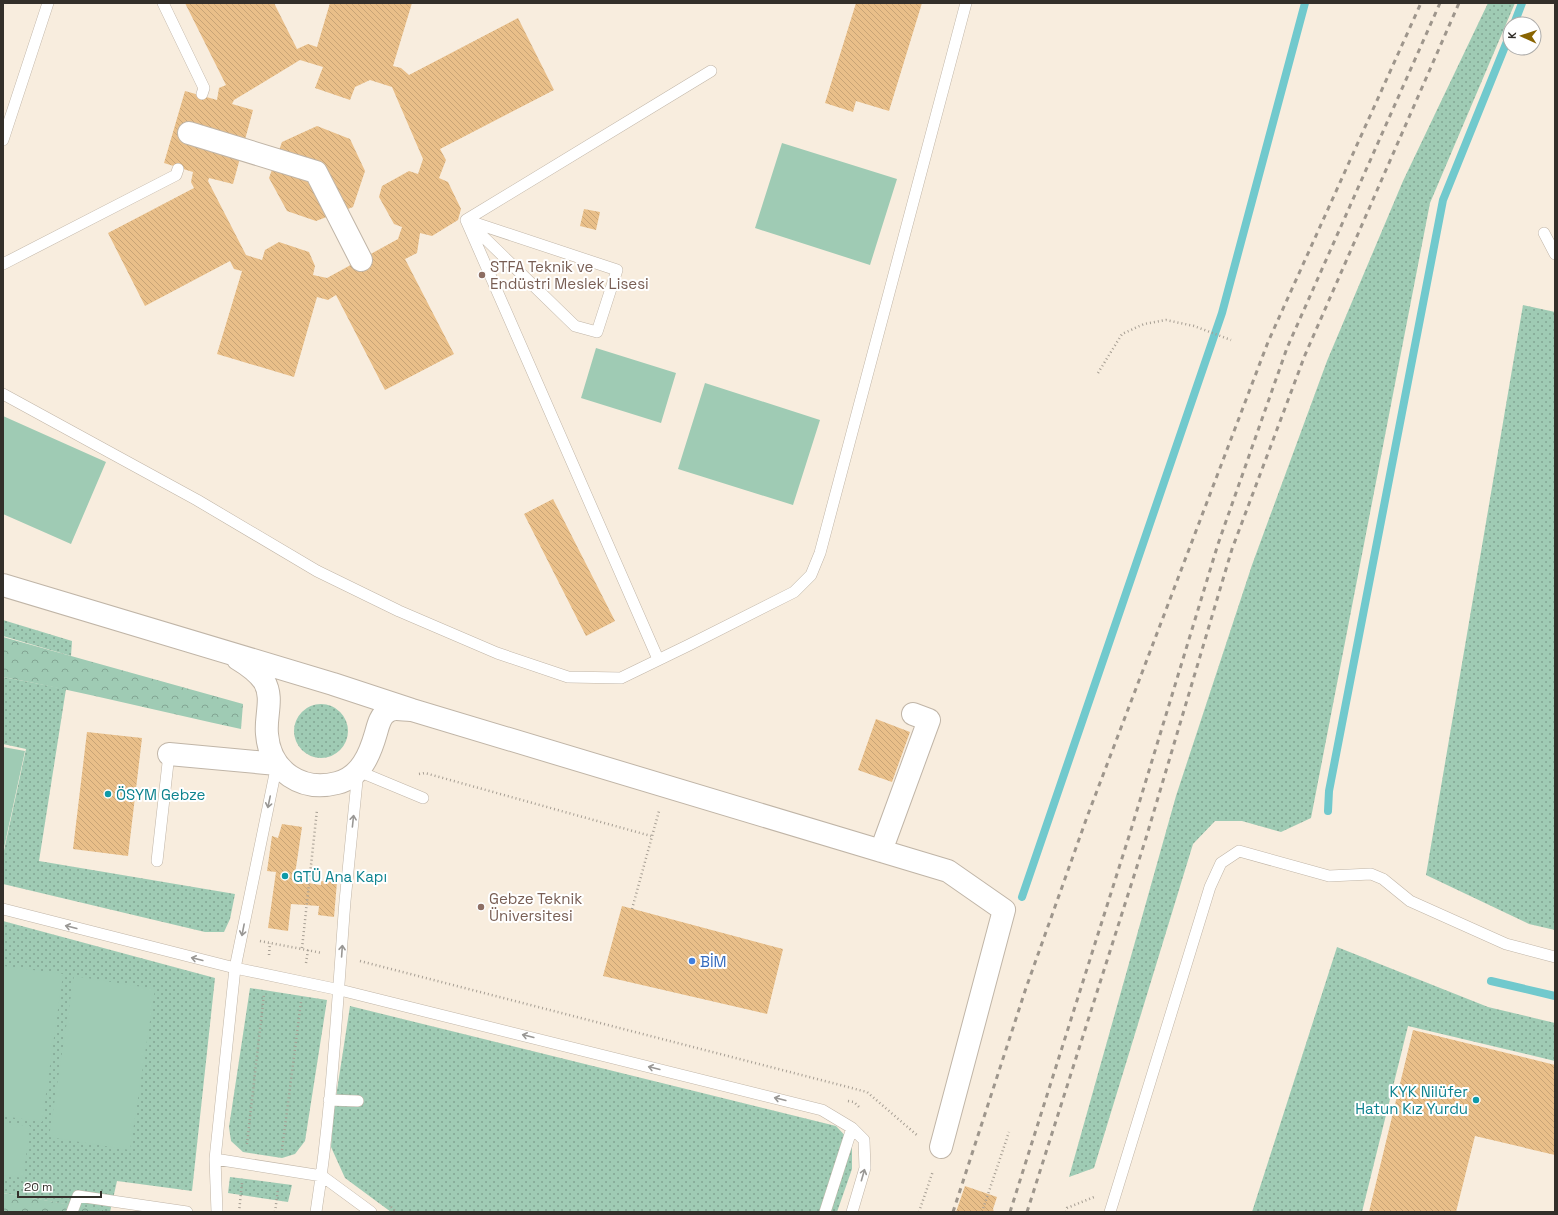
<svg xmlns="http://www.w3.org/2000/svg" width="1558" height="1215" font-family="'Space Grotesk',sans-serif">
  <defs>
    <pattern id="grass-dots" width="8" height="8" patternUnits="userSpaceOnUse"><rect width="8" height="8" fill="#9fcbb4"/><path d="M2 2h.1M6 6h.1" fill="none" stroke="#82a593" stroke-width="1.8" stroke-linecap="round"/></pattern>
    <pattern id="forest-crowns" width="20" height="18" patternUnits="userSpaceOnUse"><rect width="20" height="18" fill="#9fcbb4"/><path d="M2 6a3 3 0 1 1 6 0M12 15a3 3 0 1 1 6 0" fill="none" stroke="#82a593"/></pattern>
    <pattern id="building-back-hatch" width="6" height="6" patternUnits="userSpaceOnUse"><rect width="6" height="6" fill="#e9bf89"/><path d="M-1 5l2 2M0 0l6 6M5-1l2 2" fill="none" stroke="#c8a476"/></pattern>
  </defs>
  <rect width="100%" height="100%" fill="#f8edde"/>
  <!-- grass -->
  <path fill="url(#grass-dots)" d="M1488,3h27l-85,200 -119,615 -30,14 -39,-11h-27l-22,23 -99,324 -25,9 107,-381 76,-231 75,-204 76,-180z
    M1523,305l32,7v618l-26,-6 -103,-49z
    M3,620l69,21 -1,15 -68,-20z
    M3,677l63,12 -27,172 196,33 -5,25 -6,13h-19l-202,-48v-29l23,-106 -23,-5z
    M294 731a27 27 0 1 1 54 0a27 27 0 1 1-54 0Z
    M3,921l212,57 -23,213 -75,-10 -7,31 -107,-19z
    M1337,947l151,60 67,16v38l-147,-35 -46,186h-110z
    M250,988l77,12 -22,141 -10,13 -13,4 -39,-6 -12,-11 -2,-14z
    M350,1006l486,120 16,17v26l-15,43h-446l-46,-34 -14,-31 2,-31z
    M230,1177l62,8 -4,17 -60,-9z"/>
  <!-- forest -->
  <path fill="url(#forest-crowns)" d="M3,637l240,67 -2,25c-79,-17 -158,-37 -238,-52z
    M3,1193l110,19h-110z"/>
  <!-- pitch -->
  <path fill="#9fcbb4" d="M782,143l115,36 -27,86 -115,-37z
    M596,348l80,25 -15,50 -80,-25z
    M705,383l115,37 -27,85 -115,-36z
    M3,416l103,46 -35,82 -68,-30z
    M3,747l22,4 -21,97h-1z
    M3,966l60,8 -21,148 -39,-6z
    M74,976l81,13 -25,161 -81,-13z
    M3,1123l27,3 -7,52 -20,-3z"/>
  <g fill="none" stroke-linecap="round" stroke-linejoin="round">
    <!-- stream -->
    <path stroke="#71c9cd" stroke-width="8" d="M1514,24l8,-21
      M1328,811l1,-20 114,-591 67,-166
      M1022,897l200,-584 83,-310
      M1491,981l64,15"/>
  </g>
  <!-- building -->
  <path fill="url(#building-back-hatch)" fill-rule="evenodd" d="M185,3h89l23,46 11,-5 9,3 13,-44h82l-19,63 8,2 8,7 109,-57 36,72 -114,59 6,11 -7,18 9,4 13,27 -3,11 -26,16 -12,-3 -3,20 -12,6 49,95 -69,36 -49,-95 -8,5 -11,-3 -23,80 -77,-23 25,-83 -8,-2 -4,-8 -85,45 -37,-73 86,-45 -3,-6 2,-10 -29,-9 21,-72 32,9 2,-12 7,-3zM300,60l23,7 -8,21 35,12 5,-13 15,-7 22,7 31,72 -5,15 -9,-3 -27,15 -3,11 15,27 8,3 -4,12 -71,39 -14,-3 2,-9 -6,-14 -30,-10 -14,8 -3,10 -16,-5 -38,-74 1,-3 24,6 20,-74 -21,-6 2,-4z
    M856,3h66l-33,108 -33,-10 -3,11 -28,-9z
    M317,126l33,13 15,32 -12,36 -37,14 -29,-10 -18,-33 13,-36z
    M584,209l16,3 -4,18 -16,-4z
    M553,499l62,122 -29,15 -62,-122z
    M876,719l34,13 -18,50 -34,-12z
    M87,732l55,6 -14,118 -55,-7z
    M282,824l20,3 -8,54 27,4v-4l16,1 -3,35 -16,-2 1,-9 -28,-2 -3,27 -20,-3 8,-56 -9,-1 5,-35 6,2z
    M622,906l161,43 -16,65 -164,-38z
    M1413,1030l142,35v90l-80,-19 -19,76h-87z
    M965,1186l32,11 -4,12 1,3h-38z"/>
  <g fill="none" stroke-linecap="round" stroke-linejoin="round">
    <!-- lane casing -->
    <g stroke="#c0b5a7" stroke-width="12">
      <path id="lane" d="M163,3l41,85 -2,6
        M3,140l45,-137
        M466,220l192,439
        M466,220l151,50 -20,62 -22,-6z
        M466,220l245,-149
        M1544,233l11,21
        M3,264l173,-89 2,-6
        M3,394l194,106 120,71 82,40 98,42 71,24 53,1 68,-33 105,-53 17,-17 9,-22 146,-550
        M157,861l12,-107
        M3,909l232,59 105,22 482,120 30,18 12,12 1,28 -13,44
        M329,1100l29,1
        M215,1159l107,17 49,36
        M72,1212l6,-16 109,16
        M217,1212l-2,-53 20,-191 42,-204
        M316,1212c16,-103 21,-207 29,-311 4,-43 9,-87 13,-130l65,27
        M825,1212l27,-84
        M1110,1212l100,-325 11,-24 18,-12 90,25 42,-2 12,5 27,22 96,43 49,13"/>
    </g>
    <!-- street casing -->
    <g stroke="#c0b5a7" stroke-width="24">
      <path id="street" d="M189,133l127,39 45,88
        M3,585l330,99 79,26 536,161 56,39 -63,237
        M238,659c10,6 19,12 26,22 10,17 1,35 3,53 3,38 35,58 70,49 24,-6 33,-29 39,-50 2,-7 4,-17 11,-21 6,-5 16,-2 23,-2
        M169,754l108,10
        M881,851l48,-131 -16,-6"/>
    </g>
    <!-- path -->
    <path stroke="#a69e93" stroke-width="2.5" stroke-dasharray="1 3" stroke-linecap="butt" d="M1098,373l24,-39 22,-10 22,-4 28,6 37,14
      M419,774l6,-1 226,63
      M632,909l27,-98
      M260,941l62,12
      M302,948l15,-138
      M269,955l1,-12
      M360,961l507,131 51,44
      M306,963l2,-13
      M848,1101l6,1 5,5
      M247,1144l17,-150
      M282,1150l19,-148
      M391,1207l5,5
      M239,1212l3,-29
      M275,1212l3,-23
      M919,1212l14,-41
      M982,1212l27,-80
      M1066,1212l1,-4 27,-11"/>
    <!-- lane -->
    <use href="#lane" stroke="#fff" stroke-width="11"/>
    <!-- street -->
    <use href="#street" stroke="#fff" stroke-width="22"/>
    <!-- rail -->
    <path stroke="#9e968c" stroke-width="3" stroke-dasharray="5 5" stroke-linecap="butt" d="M953,1212l73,-224 61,-171 181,-475 153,-339
      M1010,1212l120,-379 88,-289 69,-196 153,-345
      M1027,1212l119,-374 86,-289 73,-194 154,-352"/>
  </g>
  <!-- one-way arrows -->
  <defs><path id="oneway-shaft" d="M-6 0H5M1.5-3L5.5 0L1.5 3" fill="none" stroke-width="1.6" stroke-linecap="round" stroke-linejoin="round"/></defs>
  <g stroke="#999794">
    <use href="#oneway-shaft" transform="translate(269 802) rotate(102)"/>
    <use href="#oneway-shaft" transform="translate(353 821) rotate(-84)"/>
    <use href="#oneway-shaft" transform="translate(71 927) rotate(-166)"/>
    <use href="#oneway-shaft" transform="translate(243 930) rotate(101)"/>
    <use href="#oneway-shaft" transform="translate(342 951) rotate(-86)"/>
    <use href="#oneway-shaft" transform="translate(197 959) rotate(-166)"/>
    <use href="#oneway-shaft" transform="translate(528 1036) rotate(-166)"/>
    <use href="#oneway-shaft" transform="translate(654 1068) rotate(-166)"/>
    <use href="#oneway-shaft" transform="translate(780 1099) rotate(-166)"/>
    <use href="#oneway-shaft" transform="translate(863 1175) rotate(-74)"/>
  </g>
  <!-- markers -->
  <g fill="#8d6e63" stroke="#fff" stroke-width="1.5">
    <circle cx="482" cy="275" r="4"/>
    <circle cx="481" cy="907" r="4"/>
  </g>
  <g fill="#0f9aa8" stroke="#fff" stroke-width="1.5">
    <circle cx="108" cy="794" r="4"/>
    <circle cx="285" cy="876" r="4"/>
    <circle cx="1476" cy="1100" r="4"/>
  </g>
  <circle fill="#3f7fe0" stroke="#fff" stroke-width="1.5" cx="692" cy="961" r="4"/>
  <g text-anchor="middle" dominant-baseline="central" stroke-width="4" stroke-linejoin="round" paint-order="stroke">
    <!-- education labels -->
    <g font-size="15" fill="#785e54" stroke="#fff" text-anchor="start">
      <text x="490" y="266">STFA Teknik ve<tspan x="490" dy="17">Endüstri Meslek Lisesi</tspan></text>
      <text x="489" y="898">Gebze Teknik<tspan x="489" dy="17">Üniversitesi</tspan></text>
    </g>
    <!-- culture labels -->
    <g font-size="15" fill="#0d838f" stroke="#fff" text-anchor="start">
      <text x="116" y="794">ÖSYM Gebze</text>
      <text x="293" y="876">GTÜ Ana Kapı</text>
      <text x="1468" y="1091" text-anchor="end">KYK Nilüfer<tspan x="1468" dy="17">Hatun Kız Yurdu</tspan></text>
    </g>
    <!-- shop labels -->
    <g font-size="15" fill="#366cbe" stroke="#fff" text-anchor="start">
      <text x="700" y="961">BİM</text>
    </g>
  </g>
  <!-- border -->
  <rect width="1558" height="1215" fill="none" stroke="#332f2a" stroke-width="8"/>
  <!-- north arrow -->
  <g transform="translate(1522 36) rotate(273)"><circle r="19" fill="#ffffff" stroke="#adacaa"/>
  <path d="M0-3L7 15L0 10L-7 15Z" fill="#896401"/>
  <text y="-6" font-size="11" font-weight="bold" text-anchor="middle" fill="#332f2a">K</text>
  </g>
  <!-- scale -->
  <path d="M18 1191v6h83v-6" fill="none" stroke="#332f2a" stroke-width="2"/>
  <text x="24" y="1191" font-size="12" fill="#332f2a" stroke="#ffffff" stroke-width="3" paint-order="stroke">20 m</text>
</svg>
